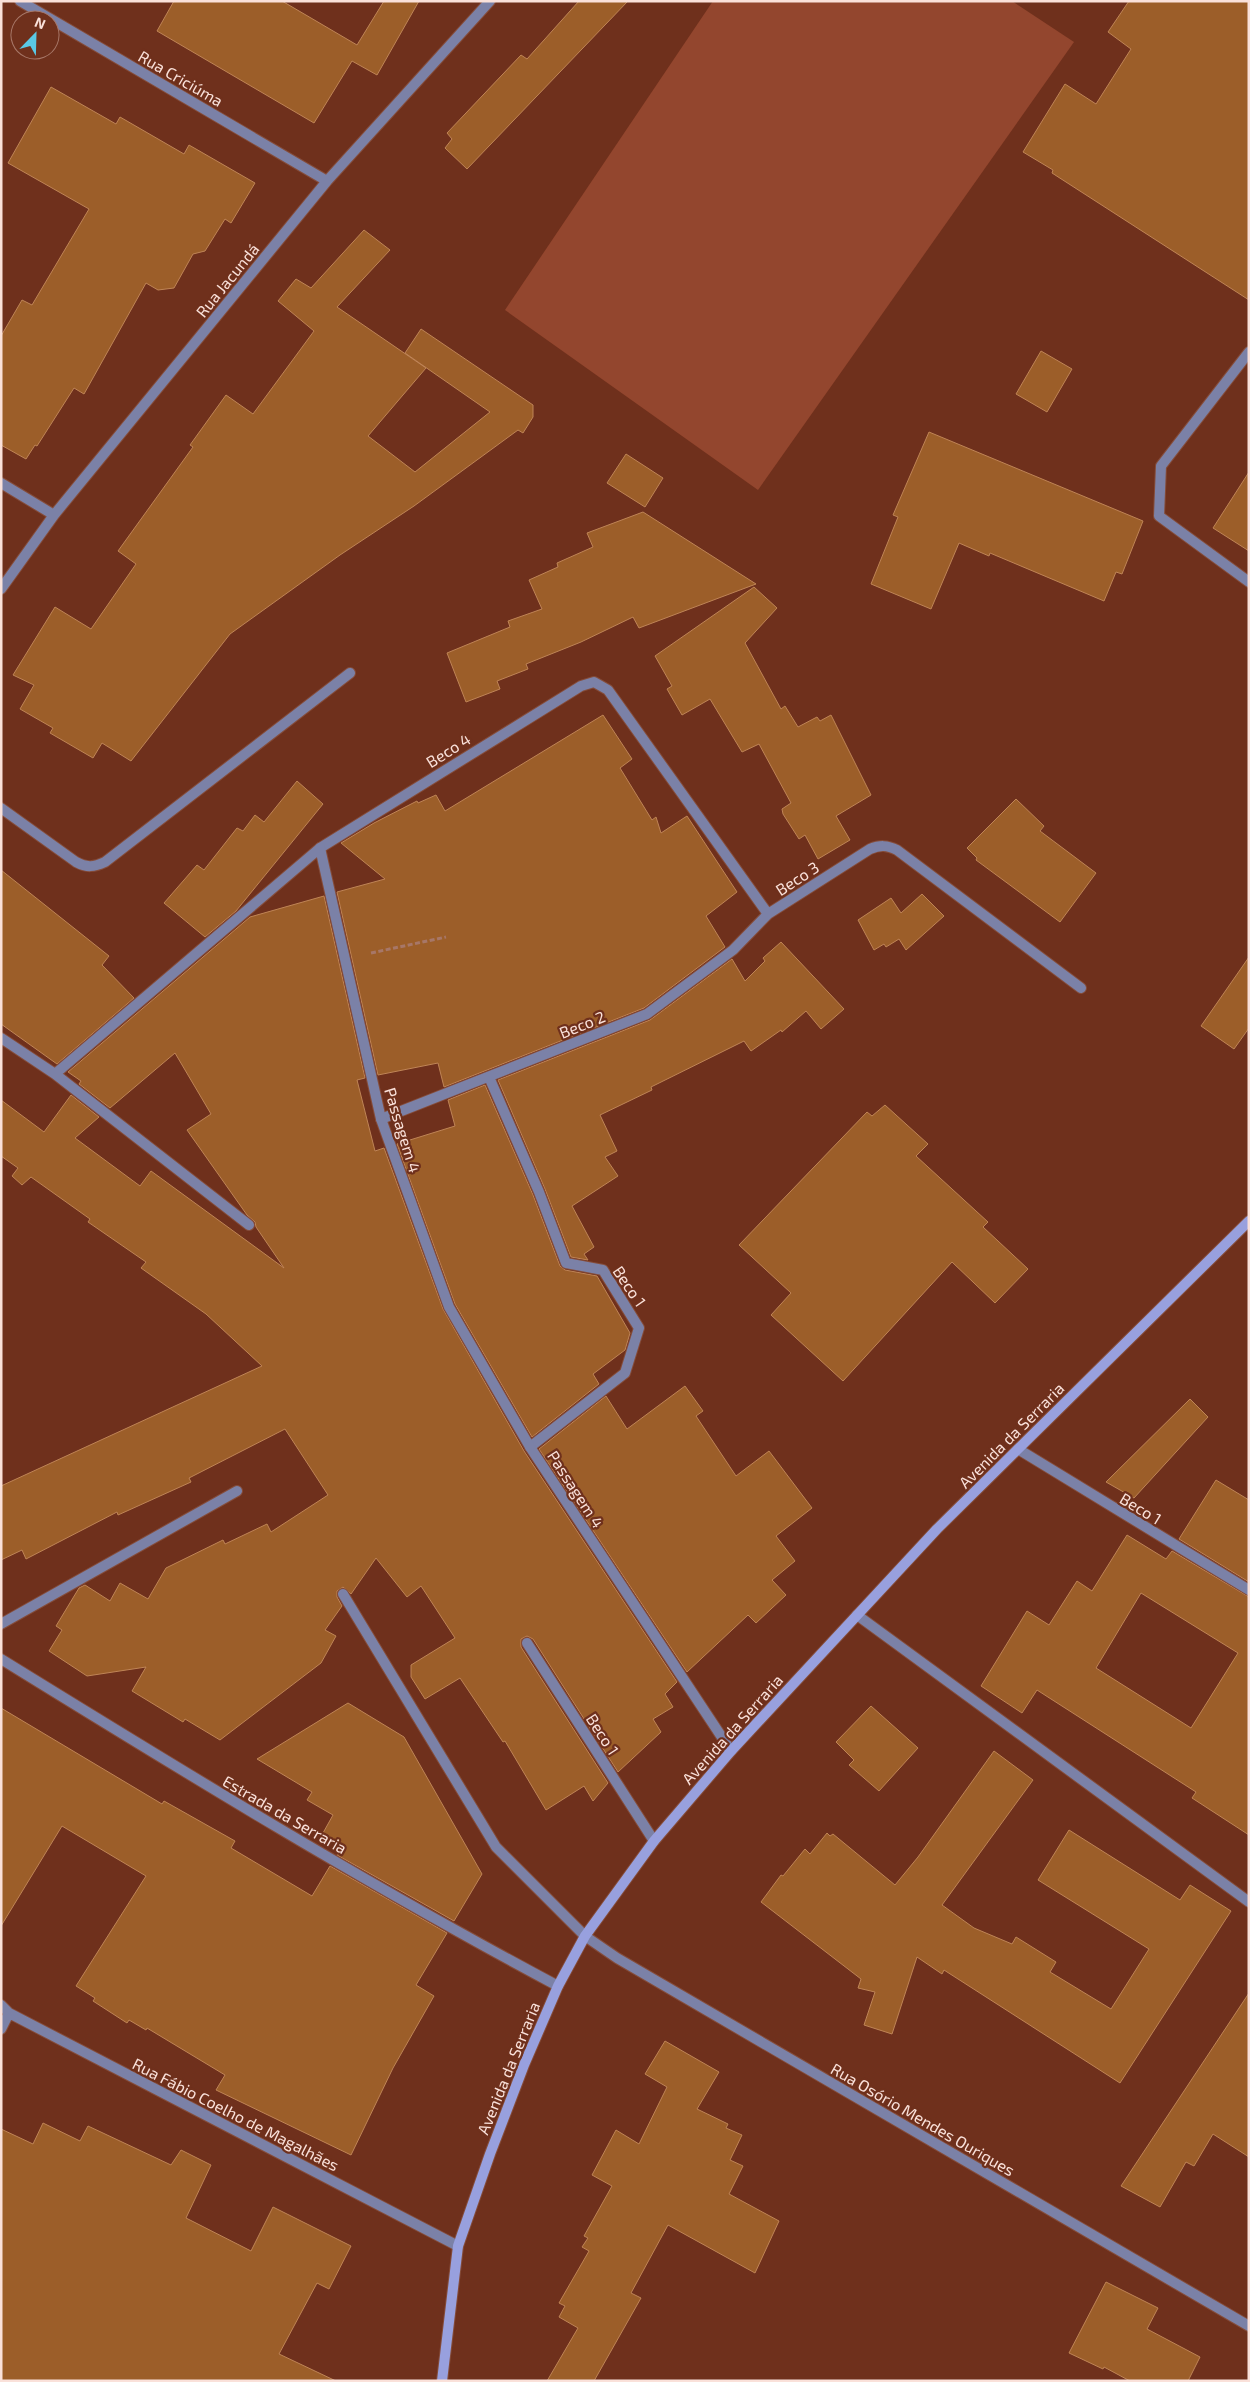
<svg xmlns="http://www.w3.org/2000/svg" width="1250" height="2382" font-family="'Exo 2',sans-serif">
  <rect width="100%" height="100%" fill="#6f301c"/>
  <!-- green -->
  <path fill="#93462e" d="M713,1h299l62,41 -316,448 -253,-180z"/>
  <!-- building -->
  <path fill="#9c5e29" stroke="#bf8456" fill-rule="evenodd" d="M174,1h108l75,44 27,-44h35l-42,74 -25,-14 -38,62 -157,-92z
    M579,1h49l-161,168 -22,-21 7,-9 -5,-6 74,-78 6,4z
    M1129,1h120v299l-197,-127 1,-3 -30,-18 42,-68 31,20 35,-55 -23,-17z
    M51,87l65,37 4,-7 64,37 5,-9 66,38 -24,40 -6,-4 -20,32 -12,3 -19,34 -16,2 -12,-7 -62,111 -10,-6 -37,58 -2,-1 -9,14 -25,-14v-109l21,-36 10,5 57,-96 -81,-46z
    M364,230l26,20 -53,57 89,61 -58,68 47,36 75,-60 -85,-59 16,-24 112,76v12l-10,16 -5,-3 -104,76 -74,49 -110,79 -99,127 -29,-18 -9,15 -43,-25 3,-5 -33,-19 14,-24 -21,-10 42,-68 36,22 45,-65 -18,-13 75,-104 -3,-2 36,-50 27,19 61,-83 -36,-30 18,-22 15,9z
    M1041,351l31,18 -25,43 -31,-18z
    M929,432l214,89 -21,53 -6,-2 -12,29 -114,-48 -1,3 -30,-13 -28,66 -60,-25 27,-67 -5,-2z
    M626,454l37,24 -18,29 -38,-24z
    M1249,472v79l-36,-23z
    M643,512l113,72 -117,44 -6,-11 -52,25 -55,22 2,5 -31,12 3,8 -34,13 -19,-49 63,-26 -2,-6 34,-12 -13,-29 29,-13 -1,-4 36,-16 -6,-14z
    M754,587l23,21 -32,35 36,66 4,-3 13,21 19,-10 3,4 11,-6 40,80 -35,21 14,24 -32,19 -13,-24 -6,4 -16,-25 -1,-5 9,-6 -32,-59 -17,8 -32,-53 -28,16 -15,-26 5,-3 -17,-30z
    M603,715l29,44 -12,9 32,52 4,-3 5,16 26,-17 50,76 -31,24 19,31 -81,61 -200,79 -6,-24 -60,12 -41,-183 48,-13 -44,-36 33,-20 43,-22 1,2 18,-8 9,16z
    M297,781l26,23 -87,107 -31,26 -41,-34 33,-38 7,5 33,-42 6,3 12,-16 9,7z
    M1016,799l28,27 -4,5 56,42 -36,49 -84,-62 1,-2 -10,-10z
    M1,870l108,86 -7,9 32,33 -77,66 -56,-40z
    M922,894l22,22 -38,34 -7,-11 -13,8 -2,-3 -10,6 -16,-30 33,-22 10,15z
    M324,896l41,182 -8,2 18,71 9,-3 59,161 81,142 153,231 -12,12 8,13 -20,12 8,13 -43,40 -85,-133 -6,-3 -6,3v8l87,136 -15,18 -9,-15 -38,24 -41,-69 -2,1 -43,-64 -35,21 -14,-22v-12l44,-27 -34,-52 -14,11 -31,-39 -25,36 -8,-7 -6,4v6l5,9 -17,24 11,6 -15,27 -101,77 -35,-21 -2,3 -51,-31 14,-24 -59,9 -38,-25 13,-21 -6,-4 23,-38 6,-3 25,16 10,-18 28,16 18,-31 57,-28 2,4 42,-20 4,8 57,-37 -43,-66 -96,49 2,4 -73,33 -1,-3 -91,47 -4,-9 -21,10v-74l261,-120 -56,-52 -65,-46 5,-6 -58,-40 2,-3 -59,-42 -9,8 -10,-9 6,-8 -17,-12v-56l43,32 27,-37 28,22 -24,21 65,48 11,-15 133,97 -28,-41 -1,-5 -8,-7 -60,-85 24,-16 -36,-61 -65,55 -31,-24 2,-3 -13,-9 182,-155z
    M781,942l63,67 -23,20 -15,-18 -24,21 -1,-2 -30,21 -7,-10 -93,46 1,3 -52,25 17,36 -12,6 13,19 -46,30 22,41 -10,7 4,6 -17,-3 -26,-68 -47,-109 152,-60 82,-61 13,22 20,-20 -2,-3z
    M1249,957v71l-15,21 -33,-23z
    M485,1085l48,110 27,71 5,4 32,6 33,57 -5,17 -32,24 6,10 -67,53 -77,-133 -58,-160 58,-18 -7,-26z
    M885,1105l43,39 -12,12 72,66 -5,5 45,42 -33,34 -43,-41 -109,119 -72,-66 20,-22 -52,-48 128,-133 5,4z
    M685,1386l18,25 -7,5 40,60 33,-25 43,57 -36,28 19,25 -23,19 14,15 -30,28 -8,-8 -61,57 -148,-223 67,-53 21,33z
    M1190,1399l18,18 -74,81 -28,-16z
    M1216,1480l33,20v82l-70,-43z
    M1127,1535l39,24 6,-8 77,46v238l-57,-37 4,-6 -159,-102 -15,23 -41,-27 46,-75 22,14 28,-44 15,10zM1141,1593l97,60 -47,75 -95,-60z
    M348,1703l56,34 78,137 -28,47 -117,-66 6,-10 -20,-12 10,-18 -26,-15 5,-8 -55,-33z
    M871,1706l47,42 -39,43 -30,-26 5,-5 -18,-18z
    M1,1708l161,96 2,-3 71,40 -4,7 81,48 18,-30 117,67 -31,52 18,11 -41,72 -42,87 -135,-65 9,-15 -78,-47 -1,2 -17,-10 -2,3 -34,-22 2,-3 -19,-12 70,-110 -84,-50 -61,100z
    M994,1751l39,29 -91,125 32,23 38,16 4,-7 40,25 -6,10 61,37 38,-60 -111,-69 31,-50 111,70 10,-15 41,26 -111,172 -176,-113 -2,4 -25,-17 -25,77 -28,-9 11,-33 -17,-4 3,-9 -100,-77 20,-27 2,1 22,-27 5,5 17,-21 3,3 3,-2 62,51 23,-28z
    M1249,1993v164l-36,-23 -19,32 -8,-4 -26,45 -39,-21z
    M665,2041l54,31 -22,37 31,15 -2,4 16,7 -12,25 13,6 -14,28 50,27 -24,52 -87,-48 -37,68 10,5 -47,83h-47l31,-53 -19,-11 6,-11 -6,-3 30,-52 -7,-4 6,-9 -4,-2 28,-50 -20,-11 24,-45 23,14 28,-57 -22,-13z
    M43,2123l37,18 8,-15 83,39 10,-15 30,15 -25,53 65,33 22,-44 78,39 -22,43 -12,-6 -38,71 57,27h-335v-252l32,15z
    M1106,2282l52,26 -11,21 53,28 -12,24h-58l-26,-14 -1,2 -34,-16z"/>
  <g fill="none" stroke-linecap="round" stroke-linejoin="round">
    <!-- service casing -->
    <g stroke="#854c3a" stroke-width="12">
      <path id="service" d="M1249,352l-88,114 -2,50 90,66
        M320,848l261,-162 13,-4 14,8 160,224 102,-65c10,-4 17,-4 27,1l184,138
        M489,1077l50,115 27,71 37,7 36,58 -14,45 -95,74
        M381,1119l266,-105 86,-64 35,-36
        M1018,1449l231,141
        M857,1615l392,287
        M1,1624l236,-133
        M527,1643l127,198"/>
    </g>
    <!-- minor casing -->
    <g stroke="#854c3a" stroke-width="12">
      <path id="minor" d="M20,1l307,180
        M1,483l53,32
        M1,589l53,-74 273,-334 163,-180
        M1,808l75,54c11,6 18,5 29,0l245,-189
        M1,1038l54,36 265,-226 61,271 68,188 81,140 201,304
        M55,1074l194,151
        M343,1594l153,253 89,89 32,22 632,368
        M1,1659c183,113 367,226 557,327
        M1,2005l8,8 449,233
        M1,2029l8,-16"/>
    </g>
    <!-- secondary casing -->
    <g stroke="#854c3a" stroke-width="12">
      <path id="secondary" d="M442,2381l16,-135 32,-92 34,-89 34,-79 27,-50 69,-95 77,-90 206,-222 312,-308"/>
    </g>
    <!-- path -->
    <path stroke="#a77768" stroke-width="3" stroke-dasharray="5 2.5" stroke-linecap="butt" d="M371,953l75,-16"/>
    <!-- service -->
    <use href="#service" stroke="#7b81a7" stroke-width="10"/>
    <!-- minor -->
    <use href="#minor" stroke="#7b81a7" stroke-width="10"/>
    <!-- secondary -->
    <use href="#secondary" stroke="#98a0de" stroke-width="10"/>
  </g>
  <g text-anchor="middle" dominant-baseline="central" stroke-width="4.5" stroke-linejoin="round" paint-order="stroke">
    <!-- street labels -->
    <g font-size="16" fill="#fae1da" stroke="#6f301c">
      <text transform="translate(181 78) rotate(30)">Rua Criciúma</text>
      <text transform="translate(227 280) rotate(-51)">Rua Jacundá</text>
      <text transform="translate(448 750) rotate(-32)">Beco 4</text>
      <text transform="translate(797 878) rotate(-33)">Beco 3</text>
      <text transform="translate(582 1024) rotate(-22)">Beco 2</text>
      <text transform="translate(403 1130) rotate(73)">Passagem 4</text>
      <text transform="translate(630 1286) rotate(56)">Beco 1</text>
      <text transform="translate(1011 1435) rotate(-45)">Avenida da Serraria</text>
      <text transform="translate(576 1489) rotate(57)">Passagem 4</text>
      <text transform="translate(1141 1508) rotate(31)">Beco 1</text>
      <text transform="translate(732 1729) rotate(-48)">Avenida da Serraria</text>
      <text transform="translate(603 1734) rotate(57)">Beco 1</text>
      <text transform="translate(285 1814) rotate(30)">Estrada da Serraria</text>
      <text transform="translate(508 2068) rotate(-68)">Avenida da Serraria</text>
      <text transform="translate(236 2114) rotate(27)">Rua Fábio Coelho de Magalhães</text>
      <text transform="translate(923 2119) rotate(30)">Rua Osório Mendes Ouriques</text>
    </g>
  </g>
  <!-- border -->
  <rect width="1250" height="2382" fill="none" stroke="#fae1da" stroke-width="5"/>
  <!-- north arrow -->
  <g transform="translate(35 35) rotate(23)"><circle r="24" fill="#6f301c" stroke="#a77768"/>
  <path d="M0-4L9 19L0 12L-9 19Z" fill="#5ac8e5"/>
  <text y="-8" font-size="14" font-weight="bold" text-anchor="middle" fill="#fae1da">N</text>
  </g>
</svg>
